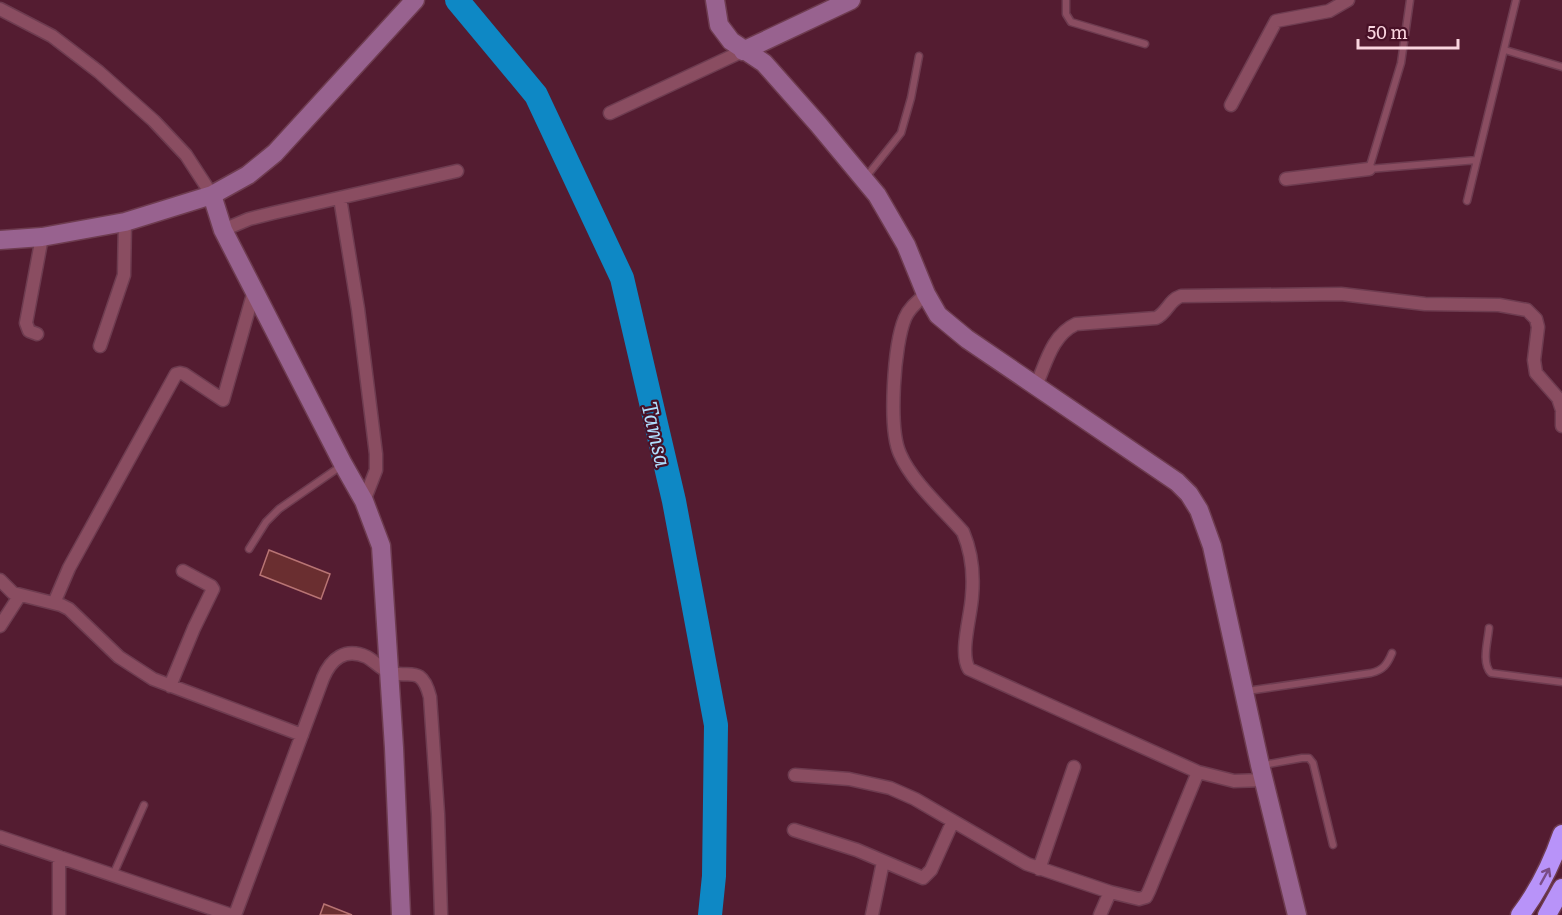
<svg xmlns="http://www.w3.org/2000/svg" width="1562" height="915" font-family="Literata,serif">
  <rect width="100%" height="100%" fill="#541c31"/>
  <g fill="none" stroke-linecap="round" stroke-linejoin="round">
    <!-- river -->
    <path stroke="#0e88c5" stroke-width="24" d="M457,0l79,95 86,183 52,223 42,224 -2,151 -4,39"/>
  </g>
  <!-- building -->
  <path fill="#6a2e30" stroke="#b87474" stroke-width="1.5" d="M269,550l61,24 -9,25 -61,-24z
    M324,904l28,11h-32z"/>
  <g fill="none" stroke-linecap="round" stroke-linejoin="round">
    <!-- lane casing -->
    <g stroke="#6e3c50" stroke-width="9">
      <path id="lane" d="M1066,0v14l5,8 74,22
        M1410,0l-9,63 -32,106 108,-9
        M1505,50l57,17
        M866,177l35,-44 10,-35 8,-42
        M1467,201l49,-201
        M249,549l17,-27 13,-13 62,-43
        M1489,628c-1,13 -8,35 2,45l71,9
        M1247,691l124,-18c12,-3 16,-8 21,-20
        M1263,765l39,-7h7l4,5 20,82
        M113,875l31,-70"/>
    </g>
    <!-- street casing -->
    <g stroke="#6e3c50" stroke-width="15">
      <path id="street" d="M0,9l52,27 47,36 55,49 32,34 26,40
        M1231,105l45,-84 53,-10 19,-11
        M610,113l133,-62
        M1286,179l83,-10
        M340,198l18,111 18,145v16l-12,31
        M223,230l26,-11 24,-6 184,-42
        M926,294c-8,7 -17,14 -21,24 -11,26 -17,110 -5,136 12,28 43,55 63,78 9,21 11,42 9,64 -1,20 -13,57 -3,73l229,103 36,9 30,-1
        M37,334l-8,-3 -3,-8 16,-86
        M100,346l24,-71 1,-53
        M1036,386c10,-23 16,-51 40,-62l80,-6c11,-5 13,-18 25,-22l160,-2 84,10 74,1 28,5 9,9 2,8 -4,33 2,13 22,25 4,12v16
        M0,580l13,13 48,12 8,4 50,48 34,22 149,56
        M54,603l15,-35 107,-194 4,-1 4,1 39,26 31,-109
        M0,626l20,-31
        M170,686l24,-58 19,-39 -2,-3 -28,-15
        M795,775l54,4 41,9 25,11 112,65 83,28 29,7 7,-2 3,-6 49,-119
        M794,830l63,20 66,28 8,-8 22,-49
        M0,837l231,78
        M59,857v58
        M1039,869l35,-102
        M235,915l88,-237c8,-19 22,-31 44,-21 7,4 13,11 20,14 19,10 34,-10 43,26l8,117 3,101
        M872,915l11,-53
        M1100,915l10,-23"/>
    </g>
    <!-- secondary casing -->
    <g stroke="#6e3c50" stroke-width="21">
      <path id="secondary" d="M715,0l4,25 12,16 33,22 54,61 59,71 29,50 20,49 12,21 29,24 210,143 12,12 10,16 13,36 48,219 37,150
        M743,51l108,-51
        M212,195l11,35 120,234 21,37 17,45 13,202 7,167
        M0,240l42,-3 83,-15 87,-27 36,-20 27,-22 140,-153"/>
    </g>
    <!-- highway casing -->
    <g stroke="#6e3c50" stroke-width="21">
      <path id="highway" d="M1520,915c19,-25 32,-52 42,-81
        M1547,915l15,-27"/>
    </g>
    <!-- lane -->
    <use href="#lane" stroke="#8a4d61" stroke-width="6"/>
    <!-- street -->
    <use href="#street" stroke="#8a4d61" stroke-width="12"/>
    <!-- secondary -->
    <use href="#secondary" stroke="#98628f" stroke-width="18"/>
    <!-- highway -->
    <use href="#highway" stroke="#b893f9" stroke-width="18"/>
  </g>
  <!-- one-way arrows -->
  <defs><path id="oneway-shaft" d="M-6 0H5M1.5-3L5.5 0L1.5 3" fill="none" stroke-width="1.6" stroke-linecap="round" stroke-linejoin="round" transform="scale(1.5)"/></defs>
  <use stroke="#7a4c86" href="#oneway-shaft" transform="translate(1545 876) rotate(-61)"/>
  <g text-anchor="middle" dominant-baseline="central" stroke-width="4.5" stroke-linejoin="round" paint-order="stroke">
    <!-- water labels -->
    <g font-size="22" font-style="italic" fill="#afddfd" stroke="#481127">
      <text transform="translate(658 434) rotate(77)">Tamsa</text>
    </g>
  </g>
  <!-- scale -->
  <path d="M1358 39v9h100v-9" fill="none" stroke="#fad5df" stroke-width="3"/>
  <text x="1367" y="39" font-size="18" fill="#fad5df" stroke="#481127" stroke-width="4.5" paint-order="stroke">50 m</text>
</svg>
